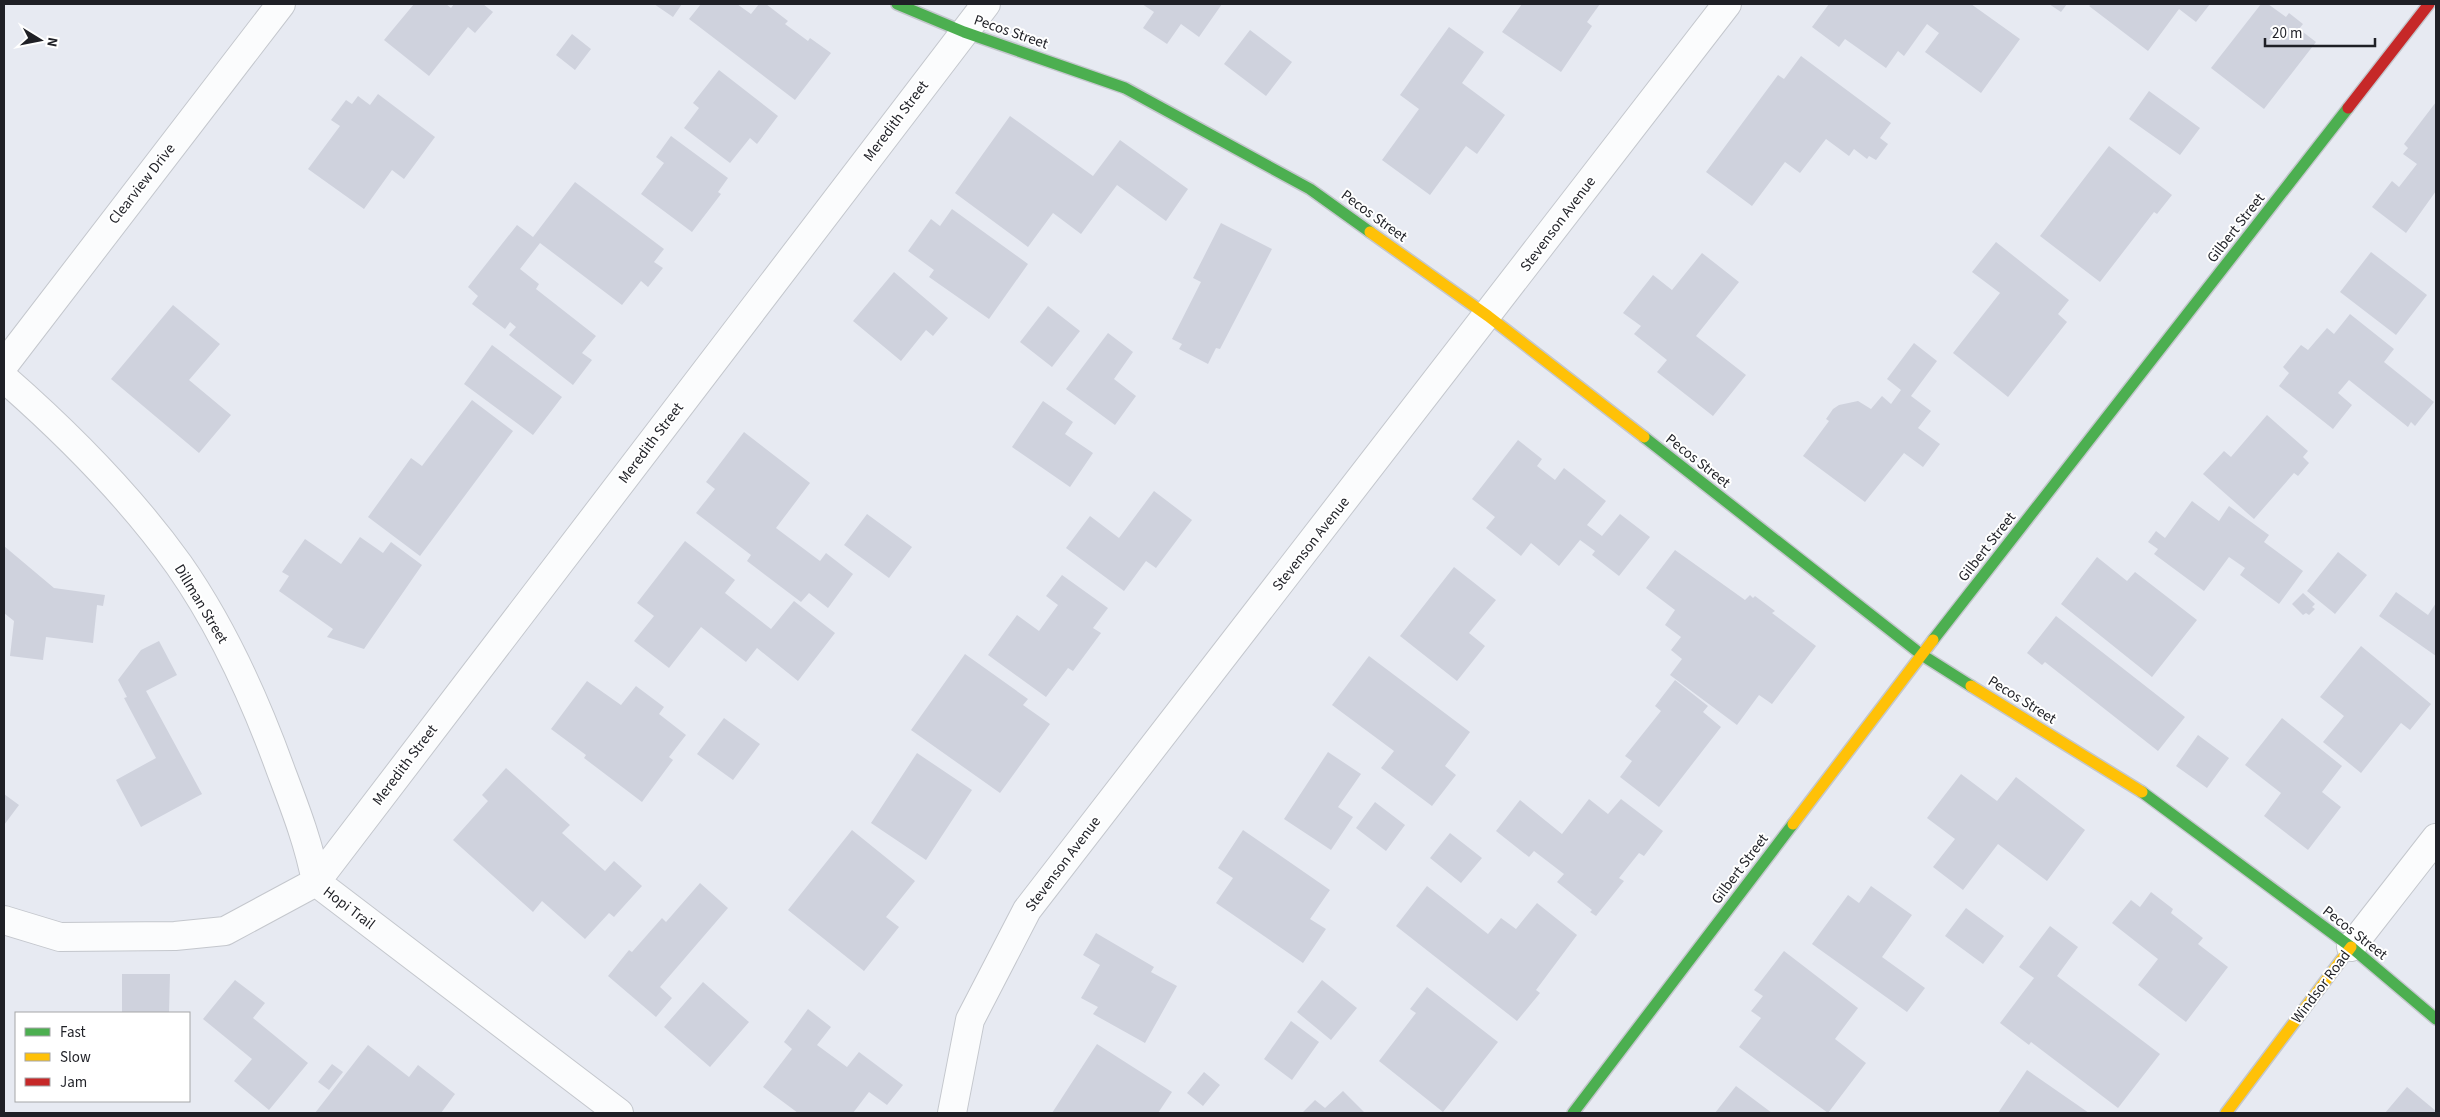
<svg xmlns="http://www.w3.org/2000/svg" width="2440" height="1117" font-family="'Source Sans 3',sans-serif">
  <rect width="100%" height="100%" fill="#e7eaf2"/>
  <!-- building -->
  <path fill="#cfd2dd" d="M414,4h32l5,4 3,-4h29l10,8 -18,21 -7,-6 -39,49 -45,-36z
    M654,4h28l-9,13z
    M701,4h36l14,10 8,-10h7l22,17 -3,3 23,17 2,-3 21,15 -36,47 -106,-81z
    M1142,4h80l-23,33 -18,-13 -14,20 -24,-16 11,-16z
    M1522,4h78l-13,18 5,4 -31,46 -59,-40z
    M1829,4h142l49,35 -39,54 -56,-41 14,-19 -12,-9 -23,32 -6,-5 -12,17 -41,-29 -6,8 -27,-20z
    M2049,4h18l-6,8z
    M2092,4h118l-14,18 -17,-13 -31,42 -59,-45z
    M2261,4h7l18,13 3,-4 14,11 -4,5 17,13 -52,67 -53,-41z
    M1449,27l35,25 -22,31 43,32 -28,39 -11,-8 -36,49 -48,-35 37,-51 -19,-14z
    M1250,30l42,32 -26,34 -42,-32z
    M572,34l19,15 -16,21 -19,-15z
    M1801,56l90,67 -11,15 8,6 -12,16 -7,-4 -2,3 -13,-10 -5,7 -23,-17 -26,34 -15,-11 -33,44 -46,-34 72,-97 6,4z
    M719,70l59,46 -21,28 -7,-6 -20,25 -46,-35 15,-20 -6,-5z
    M2149,91l51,37 -20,27 -51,-36z
    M378,94l57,43 -31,42 -12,-9 -28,39 -56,-40 32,-43 -9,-6 15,-20 6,4 6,-8 12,9z
    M2436,102v89l-30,42 -34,-26 20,-26 7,6 18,-23 -14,-10 5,-6 -4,-4z
    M1010,116l83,60 27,-36 68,49 -22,32 -49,-36 -36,49 -28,-21 -25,34 -73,-54z
    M671,136l57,42 -10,14 3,2 -29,38 -51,-38 23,-31 -8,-6z
    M2109,146l63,49 -15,19 -3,-2 -54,70 -60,-46z
    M575,182l89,67 -10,13 9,6 -15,19 -7,-6 -19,24 -82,-62 -20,26 19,15 -3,5 60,47 -14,17 10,7 -19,25 -64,-50 7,-8 -6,-5 -5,7 -33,-25 6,-8 -10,-9 49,-62 16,12z
    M952,209l76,55 -39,55 -60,-42 5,-7 -26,-19 23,-32 9,7z
    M1221,223l51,26 -52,100 -4,-1 -8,16 -29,-15 3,-5 -10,-5 29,-57 -8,-4z
    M1996,242l73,58 -11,14 9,8 -59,75 -55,-44 47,-60 -28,-21z
    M2371,252l56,43 -31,40 -56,-43z
    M1702,253l37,29 -43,54 50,39 -33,41 -56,-44 10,-12 -33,-26 7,-8 -18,-13 30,-38 19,15z
    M894,272l54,46 -15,18 -7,-6 -25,31 -48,-40z
    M173,305l47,39 -31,36 42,35 -32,38 -88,-74z
    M1048,306l32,25 -28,36 -32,-25z
    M2350,314l44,35 -10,13 50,40 -19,24 -4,-4 -3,5 -59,-47 -11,13 14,12 -19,24 -54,-43 10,-13 -6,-6 18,-22 7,5 19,-22 7,6z
    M1108,333l25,19 -19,27 22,17 -21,29 -49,-36z
    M1914,343l23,18 -26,35 20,15 -13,17 22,16 -17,23 -19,-14 -39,49 -62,-46 26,-35 -3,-2 7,-10 6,-4 19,-4 13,8 11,-13 9,8 10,-14 -14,-11z
    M492,345l70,52 -29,38 -69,-51z
    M472,400l41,31 -93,125 -52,-39 43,-59 11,8z
    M1043,401l30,21 -8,12 28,19 -23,34 -58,-40z
    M2267,415l41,36 -5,6 6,6 -11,13 -4,-3 -40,46 -51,-45 21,-23 7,6z
    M744,432l66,51 -34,45 44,33 6,-8 27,21 -25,34 -19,-15 -8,9 -54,-41 4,-6 -55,-42 19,-24 -9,-7z
    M1518,440l24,19 -5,7 18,14 9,-12 42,33 -19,24 15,11 18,-22 30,23 -31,39 -27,-21 3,-4 -15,-11 -21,26 -28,-23 -10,13 -35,-28 9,-11 -23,-18z
    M1154,491l38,29 -36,48 -10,-7 -22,30 -58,-43 24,-32 29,22z
    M2192,501l27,20 10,-15 40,29 -5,7 39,29 -24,33 -39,-29 5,-7 -16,-11 -25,34 -50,-37 4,-5 -10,-7 8,-11 9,7z
    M867,514l45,33 -23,31 -45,-33z
    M360,537l23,16 8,-11 31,23 -58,84 -37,-12 6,-8 -54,-38 10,-15 -7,-4 23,-33 36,25z
    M685,541l50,39 -10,13 46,36 23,-28 41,32 -37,48 -41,-33 -11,14 -45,-35 -32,41 -35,-27 20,-25 -17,-13z
    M4,546l50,42 51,7 -2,11 -6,-1 -4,38 -47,-6 -3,23 -33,-4 4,-35 -10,-8z
    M1675,550l70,50 5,-5 3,3 2,-2 20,15 -3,2 44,33 -44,58 -13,-9 -22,30 -67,-50 12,-16 -11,-9 10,-13 -16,-12 10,-15 -29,-22z
    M2338,552l29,23 -32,39 -28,-23z
    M2097,557l30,24 8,-9 62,48 -45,57 -91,-73z
    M1454,567l42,33 -27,33 16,13 -28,35 -57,-45z
    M1062,575l46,33 -15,20 8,5 -28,38 -5,-3 -22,29 -58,-42 29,-40 22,16 19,-26 -12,-9z
    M2396,592l32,23 8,-12v53l-57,-40z
    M2303,593l12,11 -3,3 3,2 -6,6 -3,-2 -3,2 -11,-11z
    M2056,616l129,101 -27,34 -113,-89 -3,3 -15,-12z
    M159,641l18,34 -31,16 56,103 -61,33 -25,-47 40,-22 -32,-60 3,-1 -9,-17 23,-30z
    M2361,646l70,58 -21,26 -9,-7 -40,50 -38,-31 21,-26 -24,-19z
    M965,654l63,45 -5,6 27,19 -50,69 -89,-63z
    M1369,656l101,76 -25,34 11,9 -24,31 -51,-38 13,-17 -62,-46z
    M1675,680l33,26 -5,6 18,15 -62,80 -39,-30 12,-16 -7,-5 36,-45 -6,-5z
    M587,681l34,24 15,-19 28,21 -5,7 27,21 -17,22 4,3 -31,42 -58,-44 2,-3 -35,-26z
    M724,718l36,26 -27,36 -36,-26z
    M2282,718l60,48 -20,26 19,15 -33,43 -44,-34 17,-23 -36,-28z
    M2198,735l31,23 -22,30 -31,-22z
    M1328,752l33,22 -23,33 15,10 -22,33 -47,-31z
    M917,753l55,37 -46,70 -55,-37z
    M506,768l64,57 -8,8 43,38 9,-10 28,25 -28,31 -5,-4 -24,26 -43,-38 -9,11 -80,-72 35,-39 -6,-6z
    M1961,774l36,27 19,-24 69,53 -38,51 -49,-37 -35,46 -30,-23 22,-28 -28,-21z
    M4,794l15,11 -15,20z
    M1589,799l19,15 13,-15 42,32 -19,25 -5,-3 -20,25 5,3 -28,35 -6,-4 2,-2 -35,-28 7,-8 -30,-23 -5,6 -33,-26 24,-31 42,34z
    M1375,802l30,23 -19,26 -30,-23z
    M852,830l63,51 -29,36 13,10 -35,44 -76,-61z
    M1243,830l87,60 -20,29 16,10 -23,34 -87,-60 17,-25 -15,-10z
    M1450,833l32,25 -21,25 -31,-25z
    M700,883l28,25 -68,79 12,11 -16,19 -48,-41 21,-26 3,2 30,-34 4,4z
    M1427,886l61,48 13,-16 15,11 21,-26 40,32 -41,55 4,3 -23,28 -121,-95z
    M1871,886l41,29 -30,42 43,31 -18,24 -95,-68 36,-49 11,8z
    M2151,892l22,17 -2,4 32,25 -5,6 30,23 -42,55 -48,-37 20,-26 -46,-36 19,-23 9,7z
    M1966,908l38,28 -21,28 -38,-28z
    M2050,926l28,21 -21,29 103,78 -42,54 -87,-66 -2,3 -29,-22 34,-45 -15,-11z
    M1096,933l58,34 -3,5 26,14 -32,57 -52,-29 5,-7 -17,-9 19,-33 -17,-10z
    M1784,951l74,57 -23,31 31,24 -38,50 -89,-66 22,-29 -10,-7 12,-15 -9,-6z
    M122,974h48l-1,39h-47z
    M235,980l30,23 -12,15 55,45 -39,47 -35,-29 18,-22 -49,-40z
    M1322,980l35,28 -26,32 -34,-28z
    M703,982l46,40 -39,45 -46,-40z
    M1427,987l71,55 -55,70 -64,-51 37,-48 -6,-4z
    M808,1009l23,18 -14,18 30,22 12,-15 44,33 -16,20 -18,-13 -16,21h-55l-35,-26 29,-38 -8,-7z
    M1291,1021l28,21 -27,38 -28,-21z
    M1097,1044l75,48 -14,21h-106z
    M368,1045l41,32 9,-12 37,29 -14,19h-126z
    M332,1064l11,8 -14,18 -11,-8z
    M2027,1070l62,43h-91z
    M1204,1072l16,13 -17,21 -16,-13z
    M1736,1086l36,27h-57z
    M2407,1087l29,24v2h-51z
    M1343,1091l22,22h-63l13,-13 10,8z"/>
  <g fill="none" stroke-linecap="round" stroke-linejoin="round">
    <!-- street casing -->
    <g stroke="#c4c7cd" stroke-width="30">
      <path id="street" d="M4,365l277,-361
        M4,378c64,56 125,117 175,187 44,63 76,134 102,206 14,37 28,73 35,111
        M316,882l670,-878
        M4,920l56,17 115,-1 50,-5 91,-49 303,231
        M2351,947l85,-109
        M952,1113l18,-93 57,-110 700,-906"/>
    </g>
    <!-- fast casing -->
    <g stroke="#c4c7cd" stroke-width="14">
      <path id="fast" d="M897,4l67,28 161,56 185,101 60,43
        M1644,437l278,218 49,31
        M1933,640l415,-532
        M2142,792l209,155 85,72
        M1573,1113l220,-289"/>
    </g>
    <!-- slow casing -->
    <g stroke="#c4c7cd" stroke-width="14">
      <path id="slow" d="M1370,232l118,84 156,121
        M1971,686l171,106
        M1793,824l140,-184
        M2226,1113l125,-166"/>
    </g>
    <!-- jam casing -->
    <g stroke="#c4c7cd" stroke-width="14">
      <path id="jam" d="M2348,108l81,-104"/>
    </g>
    <!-- street -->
    <use href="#street" stroke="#fbfcfd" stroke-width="28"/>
    <!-- fast -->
    <use href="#fast" stroke="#4caf50" stroke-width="11"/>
    <!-- slow -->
    <use href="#slow" stroke="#ffc107" stroke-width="11"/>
    <!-- jam -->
    <use href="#jam" stroke="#c62828" stroke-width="11"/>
  </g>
  <g text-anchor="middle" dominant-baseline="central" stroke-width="4" stroke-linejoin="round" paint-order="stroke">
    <!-- street labels -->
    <g font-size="15" fill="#1f2026" stroke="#fff">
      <text transform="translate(1011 32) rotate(19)">Pecos Street</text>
      <text transform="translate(896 121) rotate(-53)">Meredith Street</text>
      <text transform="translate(142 184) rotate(-52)">Clearview Drive</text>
      <text transform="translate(1374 216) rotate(36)">Pecos Street</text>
      <text transform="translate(1558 224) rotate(-53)">Stevenson Avenue</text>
      <text transform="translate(2236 228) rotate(-52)">Gilbert Street</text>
      <text transform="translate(651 443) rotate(-53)">Meredith Street</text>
      <text transform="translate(1698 461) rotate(38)">Pecos Street</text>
      <text transform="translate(1311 544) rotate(-52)">Stevenson Avenue</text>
      <text transform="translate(1987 547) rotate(-52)">Gilbert Street</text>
      <text transform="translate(201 604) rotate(59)">Dillman Street</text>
      <text transform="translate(2022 700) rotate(32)">Pecos Street</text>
      <text transform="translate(405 765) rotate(-53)">Meredith Street</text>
      <text transform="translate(1063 864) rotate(-53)">Stevenson Avenue</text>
      <text transform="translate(1740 869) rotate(-53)">Gilbert Street</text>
      <text transform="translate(349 908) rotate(37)">Hopi Trail</text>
      <text transform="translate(2355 933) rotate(38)">Pecos Street</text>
      <text transform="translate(2321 987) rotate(-53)">Windsor Road</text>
    </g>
  </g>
  <!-- border -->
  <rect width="2440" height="1117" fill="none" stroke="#1f2026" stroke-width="10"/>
  <!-- legend -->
  <rect x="15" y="1012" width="175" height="90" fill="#ffffff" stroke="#a5a6a8"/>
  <rect x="25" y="1028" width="25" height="8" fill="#4caf50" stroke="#a5a6a8"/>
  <text x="60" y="1037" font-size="15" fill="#1f2026">Fast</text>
  <rect x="25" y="1053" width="25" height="8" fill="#ffc107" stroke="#a5a6a8"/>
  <text x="60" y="1062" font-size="15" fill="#1f2026">Slow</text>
  <rect x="25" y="1078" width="25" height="8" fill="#c62828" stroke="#a5a6a8"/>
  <text x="60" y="1087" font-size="15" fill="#1f2026">Jam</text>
  <!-- north arrow -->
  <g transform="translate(40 40) rotate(100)" stroke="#ffffff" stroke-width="4" paint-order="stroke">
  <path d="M0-4L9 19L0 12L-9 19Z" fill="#1f2026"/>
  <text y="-8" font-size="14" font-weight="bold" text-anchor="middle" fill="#1f2026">N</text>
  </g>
  <!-- scale -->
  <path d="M2265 38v8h110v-8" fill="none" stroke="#1f2026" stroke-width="2.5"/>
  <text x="2272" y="38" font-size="15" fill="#1f2026" stroke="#ffffff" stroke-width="4" paint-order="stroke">20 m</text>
</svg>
